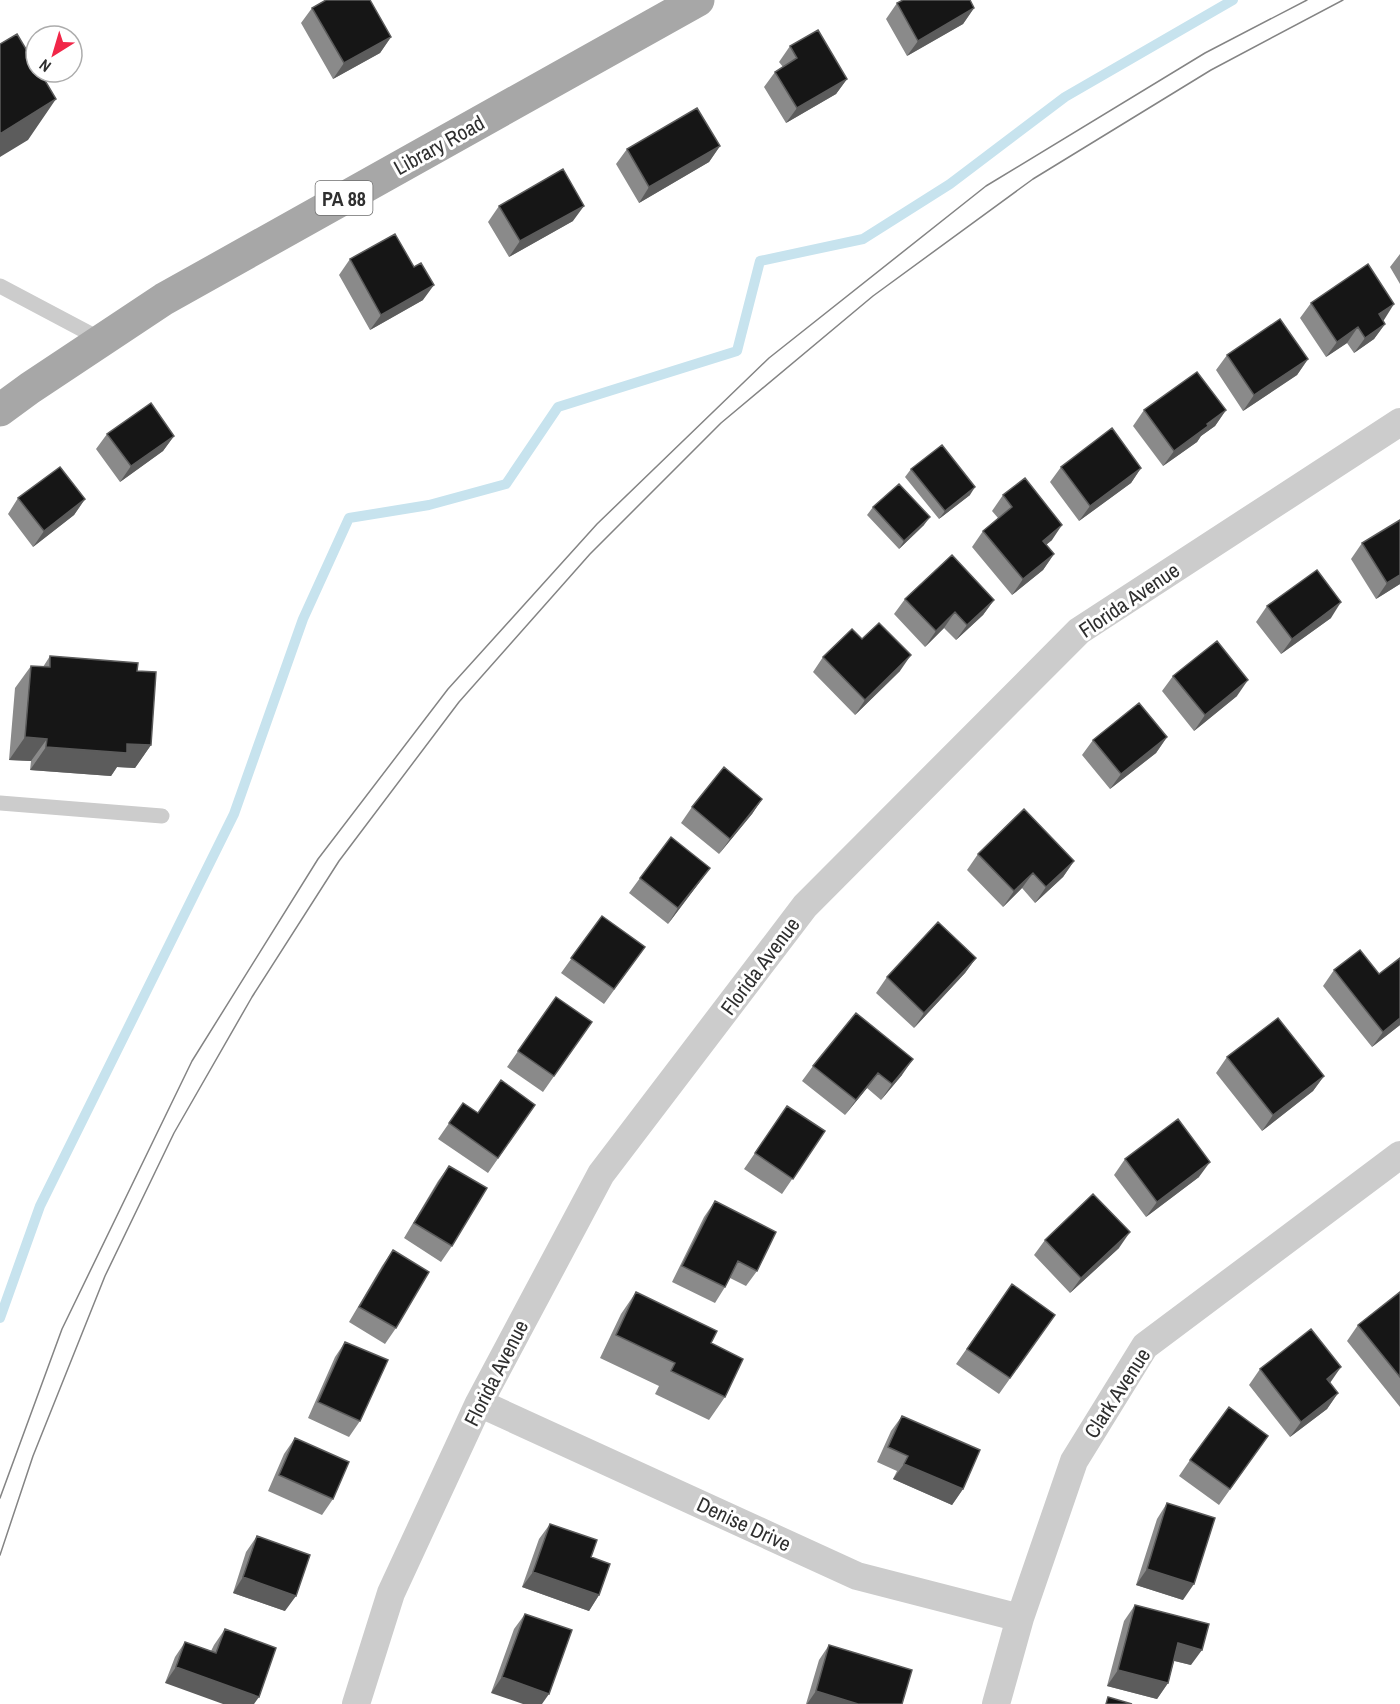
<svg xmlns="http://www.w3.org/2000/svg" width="1400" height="1704" font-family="'Archivo Narrow',sans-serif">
  <rect width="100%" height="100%" fill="#fff"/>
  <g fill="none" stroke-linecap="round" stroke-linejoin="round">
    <!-- stream -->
    <path stroke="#c7e3ee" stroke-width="10" d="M0,1318l40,-112 194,-392 69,-195 46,-101 80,-13 77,-21 52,-77 179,-56 23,-90 103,-22 87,-55 115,-87 168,-97"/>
    <!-- lane -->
    <path stroke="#ccc" stroke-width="15" d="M0,286l102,54
      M0,803l162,13"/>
    <!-- street -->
    <path stroke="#ccc" stroke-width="28" d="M479,1403l378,173 163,42
      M356,1704l35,-111 88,-190 122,-229 204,-268 274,-275 321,-209
      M996,1704l24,-86 54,-157 71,-115 255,-191"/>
    <!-- primary -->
    <path stroke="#a7a7a7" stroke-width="33" d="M0,410l30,-22 134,-89 534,-299"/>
    <!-- tram -->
    <path stroke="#848484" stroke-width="1.5" d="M0,1498l62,-169 130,-268 126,-202 130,-170 149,-165 172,-166 217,-172 219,-133 102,-53
      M0,1555l33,-99 72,-180 69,-143 78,-136 87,-136 120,-159 131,-148 131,-131 152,-127 160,-117 178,-109 132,-70"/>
  </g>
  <!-- wall -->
  <path fill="#8a8a8a" d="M897,3l77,5 -11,16 -56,32 -21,-37z
    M312,8l79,29 -11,16 -47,26 -32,-56z
    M790,46l57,33 -11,15 -50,29 -22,-36 11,-15 8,-5 -4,-5z
    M720,146l-11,16 -70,41 -23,-39 11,-15z
    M499,206l74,15 -64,36 -21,-35z
    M1400,254v30l-10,-17z
    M350,259l73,41 -53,30 -31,-55z
    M1311,303l73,17h-1l2,4 -11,15 -20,14 -7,-10 -21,14 -26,-39z
    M1227,355l81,4 -11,16 -54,36 -27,-41z
    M1144,410h82l-11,16 -14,10 -4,6 -34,24 -30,-40z
    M107,434l67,2 -11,15 -43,31 -24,-33z
    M1061,467l80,1 -10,15 -52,38 -29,-39z
    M911,469l59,26 -31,24 -34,-42z
    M1003,495l49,45 -6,5 8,9 -11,16 -31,25 -40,-48 11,-16 15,-13 -6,-7z
    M18,498l67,1 -11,16 -41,32 -25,-33z
    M873,507l51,18 -25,24 -32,-34z
    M1362,543l38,41 -24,15 -25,-40z
    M905,599l89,1 -11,15 -27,25 -12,-12 -19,19 -31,-33z
    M1267,606l64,12 -50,36 -25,-32z
    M862,639l38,32 -45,44 -42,-43 10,-15z
    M50,656l87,15 14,74 -16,23 -18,-1 -6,9 -81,-6 1,-9 -22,-1 6,-72 16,-22 12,1z
    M1173,676l64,20 -43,35 -32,-40z
    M1167,737l-11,16 -46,36 -28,-34 11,-15z
    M762,799l-10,15 -33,40 -38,-31 11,-16z
    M978,854l96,7 -11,16 -28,26 -13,-15 -19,19 -36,-37z
    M710,868l-42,56 -39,-31 11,-15z
    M602,916l43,31 -41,57 -43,-31z
    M976,958l-11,15 -51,55 -38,-35 11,-16z
    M1334,970l45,4 21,51 -28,22 -49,-61z
    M556,997l36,25 -49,70 -36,-25z
    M1227,1057l97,19 -11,15 -51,40 -46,-58z
    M813,1066l89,9 -21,25 -14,-12 -22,27 -43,-34z
    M463,1103l15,10 57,-8 -47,68 -50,-34z
    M787,1106l38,25 -43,63 -38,-25z
    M1125,1159l74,18 -53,40 -32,-42z
    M449,1166l3,80 -11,16 -37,-24 34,-57z
    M715,1201l42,70 -11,15 -16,-8 -5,9 -10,16 -43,-21 32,-65z
    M1045,1240l74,8 -49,45 -36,-38z
    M393,1250l3,78 -11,16 -36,-22 33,-56z
    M1012,1284l43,31 -56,79 -43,-30z
    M636,1292l89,105 -16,23 -54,-26 4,-8 -59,-28 21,-44z
    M1400,1292v115l-53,-66 11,-16z
    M345,1342l15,79 -11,16 -41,-19 27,-61z
    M1260,1369l70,14 8,10 -11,16 -37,28 -41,-52z
    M902,1416l61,73 -11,16 -59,-26 4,-8 -20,-9 14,-31z
    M1268,1436l-49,69 -40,-29 11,-16z
    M295,1438l38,61 -11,16 -54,-24 16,-37z
    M1167,1503l16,97 -47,-15 21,-66z
    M550,1524l41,33 8,38 -10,16 -67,-24 17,-48z
    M257,1536l28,75 -52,-18 13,-41z
    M1135,1605l56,60 -17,-4 -6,22 -11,16 -50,-13 17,-65z
    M525,1614l47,16 -81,63 23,-64z
    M225,1629l51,19 -111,35 10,-26 10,-15 26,9 3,-6z
    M829,1645l73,59h-96l13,-44z"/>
  <!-- shaded-wall -->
  <path fill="#5c5c5c" d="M974,8l-11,16 -56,32 11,-15z
    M391,37l-11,16 -47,26 11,-16z
    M847,79l-11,15 -50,29 11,-15z
    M56,99l-28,41 -28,17v-23z
    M720,146l-11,16 -70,41 10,-16z
    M584,206l-11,15 -64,36 11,-16z
    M434,285l-11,15 -53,30 11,-15z
    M1394,304l-10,16 -16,10 11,-16z
    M1385,324l-11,15 -20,14 11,-15z
    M1358,327l-11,16 -21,14 11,-15z
    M1308,359l-11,16 -54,36 11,-16z
    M1226,410l-11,16 -14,10 -4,6 -34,24 11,-15z
    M174,436l-11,15 -43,31 11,-16z
    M1141,468l-10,15 -52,38 11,-15z
    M975,487l-5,8 -31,24 6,-8z
    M85,499l-11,16 -41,32 11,-16z
    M930,517l-6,8 -25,24 5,-8z
    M1062,525l-10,15 -20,16 11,-15z
    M1054,554l-11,16 -31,25 11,-16z
    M1400,575v9l-24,15 11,-16z
    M994,600l-11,15 -27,25 11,-15z
    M1341,602l-10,16 -50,36 11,-15z
    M955,612l-11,16 -19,19 11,-16z
    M911,655l-11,16 -45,44 10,-15z
    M1248,680l-11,16 -43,35 11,-16z
    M25,737l22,2 -16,22 -22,-1z
    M1167,737l-11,16 -46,36 11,-15z
    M127,744l24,1 -16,23 -18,-1 -6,9 -81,-6 16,-23z
    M762,799l-10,15 -33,40 11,-15z
    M1074,861l-11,16 -28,26 11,-16z
    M710,868l-11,15 -31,41 10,-16z
    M1033,873l-11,15 -19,19 11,-16z
    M976,958l-11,15 -51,55 10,-15z
    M1400,1018v7l-28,22 11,-15z
    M913,1059l-11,16 -21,25 11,-16z
    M878,1073l-11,15 -22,27 11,-15z
    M1324,1076l-11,15 -51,40 11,-16z
    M1210,1162l-11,15 -53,40 11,-15z
    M1130,1232l-11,16 -49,45 11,-15z
    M1341,1367l-11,16 -14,12 11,-16z
    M1338,1393l-11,16 -37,28 11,-15z
    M904,1464l59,25 -11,16 -59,-26z
    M1147,1569l47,15 -11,16 -47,-15z
    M533,1572l66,23 -10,16 -67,-24z
    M243,1577l53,19 -11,15 -52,-18z
    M1178,1643l24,7 -11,15 -24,-6z
    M176,1667l83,30 -5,7h-31l-58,-21z
    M1118,1670l50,13 -11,16 -50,-13z
    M502,1677l47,17 -7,10h-19l-32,-11z
    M816,1691l42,13h-51z"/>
  <!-- building -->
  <path fill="#161616" stroke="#5c5c5c" stroke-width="1.5" d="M326,0h44l21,37 -47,26 -32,-55z
    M903,0h67l4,8 -56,33 -21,-38z
    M818,30l29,49 -50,29 -22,-36 22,-14 -7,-12z
    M17,34l19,32v6h4l16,27 -56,35v-90z
    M697,108l23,38 -71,41 -22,-38z
    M563,169l21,37 -64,35 -21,-35z
    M395,234l19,33 7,-4 13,22 -53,30 -31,-56z
    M1368,264l26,40 -15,10 6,10 -20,14 -7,-11 -21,15 -26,-39z
    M1280,319l28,40 -54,36 -27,-40z
    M1197,372l29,38 -19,14 1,2 -34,25 -30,-41z
    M151,403l23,33 -43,30 -24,-32z
    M1112,428l29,40 -51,38 -29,-39z
    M942,445l33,42 -30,24 -34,-42z
    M60,467l25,32 -41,32 -26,-33z
    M1025,478l37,47 -19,16 11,13 -31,25 -40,-48 29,-24 -9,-12z
    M899,484l31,33 -26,24 -31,-34z
    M1400,520v55l-13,8 -25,-40z
    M952,555l42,45 -27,25 -12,-13 -19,19 -31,-32z
    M1317,570l24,32 -49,37 -25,-33z
    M879,623l32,32 -46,45 -42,-43 29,-28 10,10z
    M1217,641l31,39 -43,35 -32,-39z
    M50,656l88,7 -1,8 19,1 -5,73 -24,-1v9l-81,-6 1,-8 -22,-2 6,-71 19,1z
    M1139,703l28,34 -46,37 -28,-34z
    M724,767l38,32 -32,40 -38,-32z
    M1024,809l50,52 -28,26 -13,-14 -19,18 -36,-37z
    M671,837l39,31 -32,40 -38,-30z
    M602,916l43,31 -31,42 -43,-31z
    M938,922l38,36 -52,55 -37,-36z
    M1360,950l19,24 21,-16v60l-17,14 -49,-62z
    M556,997l36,25 -38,54 -36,-25z
    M856,1013l57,46 -21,25 -14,-11 -22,27 -43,-34z
    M1278,1018l46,58 -51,39 -46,-58z
    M501,1080l34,25 -37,53 -49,-35 14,-20 15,10z
    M787,1106l38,25 -32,48 -38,-26z
    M1178,1119l32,43 -53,40 -32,-43z
    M449,1166l38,22 -35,58 -38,-23z
    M1093,1194l37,38 -49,46 -36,-38z
    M715,1201l61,31 -19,39 -19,-10 -13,26 -43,-21z
    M393,1250l36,22 -33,56 -37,-21z
    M1012,1284l43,31 -45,63 -43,-29z
    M636,1292l81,39 -6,12 32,16 -18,38 -54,-26 4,-8 -59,-28z
    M1400,1292v85l-42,-52z
    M1311,1329l30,38 -14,12 11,14 -37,29 -41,-53z
    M345,1342l43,18 -28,61 -42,-19z
    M1229,1407l39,29 -38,53 -40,-29z
    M902,1416l78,34 -17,39 -59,-25 4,-8 -20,-9z
    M295,1438l54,24 -16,37 -54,-24z
    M1167,1503l48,15 -21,66 -47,-15z
    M550,1524l47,16 -6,17 19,7 -11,31 -66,-23z
    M257,1536l53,19 -14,41 -53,-19z
    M1135,1605l74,19 -7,26 -24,-7 -10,40 -50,-13z
    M525,1614l47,16 -23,64 -47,-17z
    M225,1629l51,19 -17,49 -83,-30 9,-25 31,11z
    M829,1645l83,25 -10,34h-44l-42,-13z
    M1108,1697l24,7h-26z"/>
  <g text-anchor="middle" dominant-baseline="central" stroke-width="6" stroke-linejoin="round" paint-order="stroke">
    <!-- shield labels -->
    <rect fill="#fff" stroke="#6d6d6d" stroke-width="1.5" x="315.5" y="181" width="57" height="34" rx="4.5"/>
    <g font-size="20" font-weight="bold" fill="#2f2f2f">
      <text x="344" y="198">PA 88</text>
    </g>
    <!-- street labels -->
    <g font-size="21" fill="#2f2f2f" stroke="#fff">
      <text transform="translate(439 145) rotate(-29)">Library Road</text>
      <text transform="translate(1129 600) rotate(-34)">Florida Avenue</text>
      <text transform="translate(760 966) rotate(-53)">Florida Avenue</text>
      <text transform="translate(496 1373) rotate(-63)">Florida Avenue</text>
      <text transform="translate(1117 1393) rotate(-57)">Clark Avenue</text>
      <text transform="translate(744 1524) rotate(25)">Denise Drive</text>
    </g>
  </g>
  <!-- north arrow -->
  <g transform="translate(54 54) rotate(217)"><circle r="28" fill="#ffffff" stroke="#acacac" stroke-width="1.5"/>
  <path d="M0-4.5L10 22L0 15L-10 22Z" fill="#f12648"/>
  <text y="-9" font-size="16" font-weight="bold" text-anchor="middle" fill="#2f2f2f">N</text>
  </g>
</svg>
